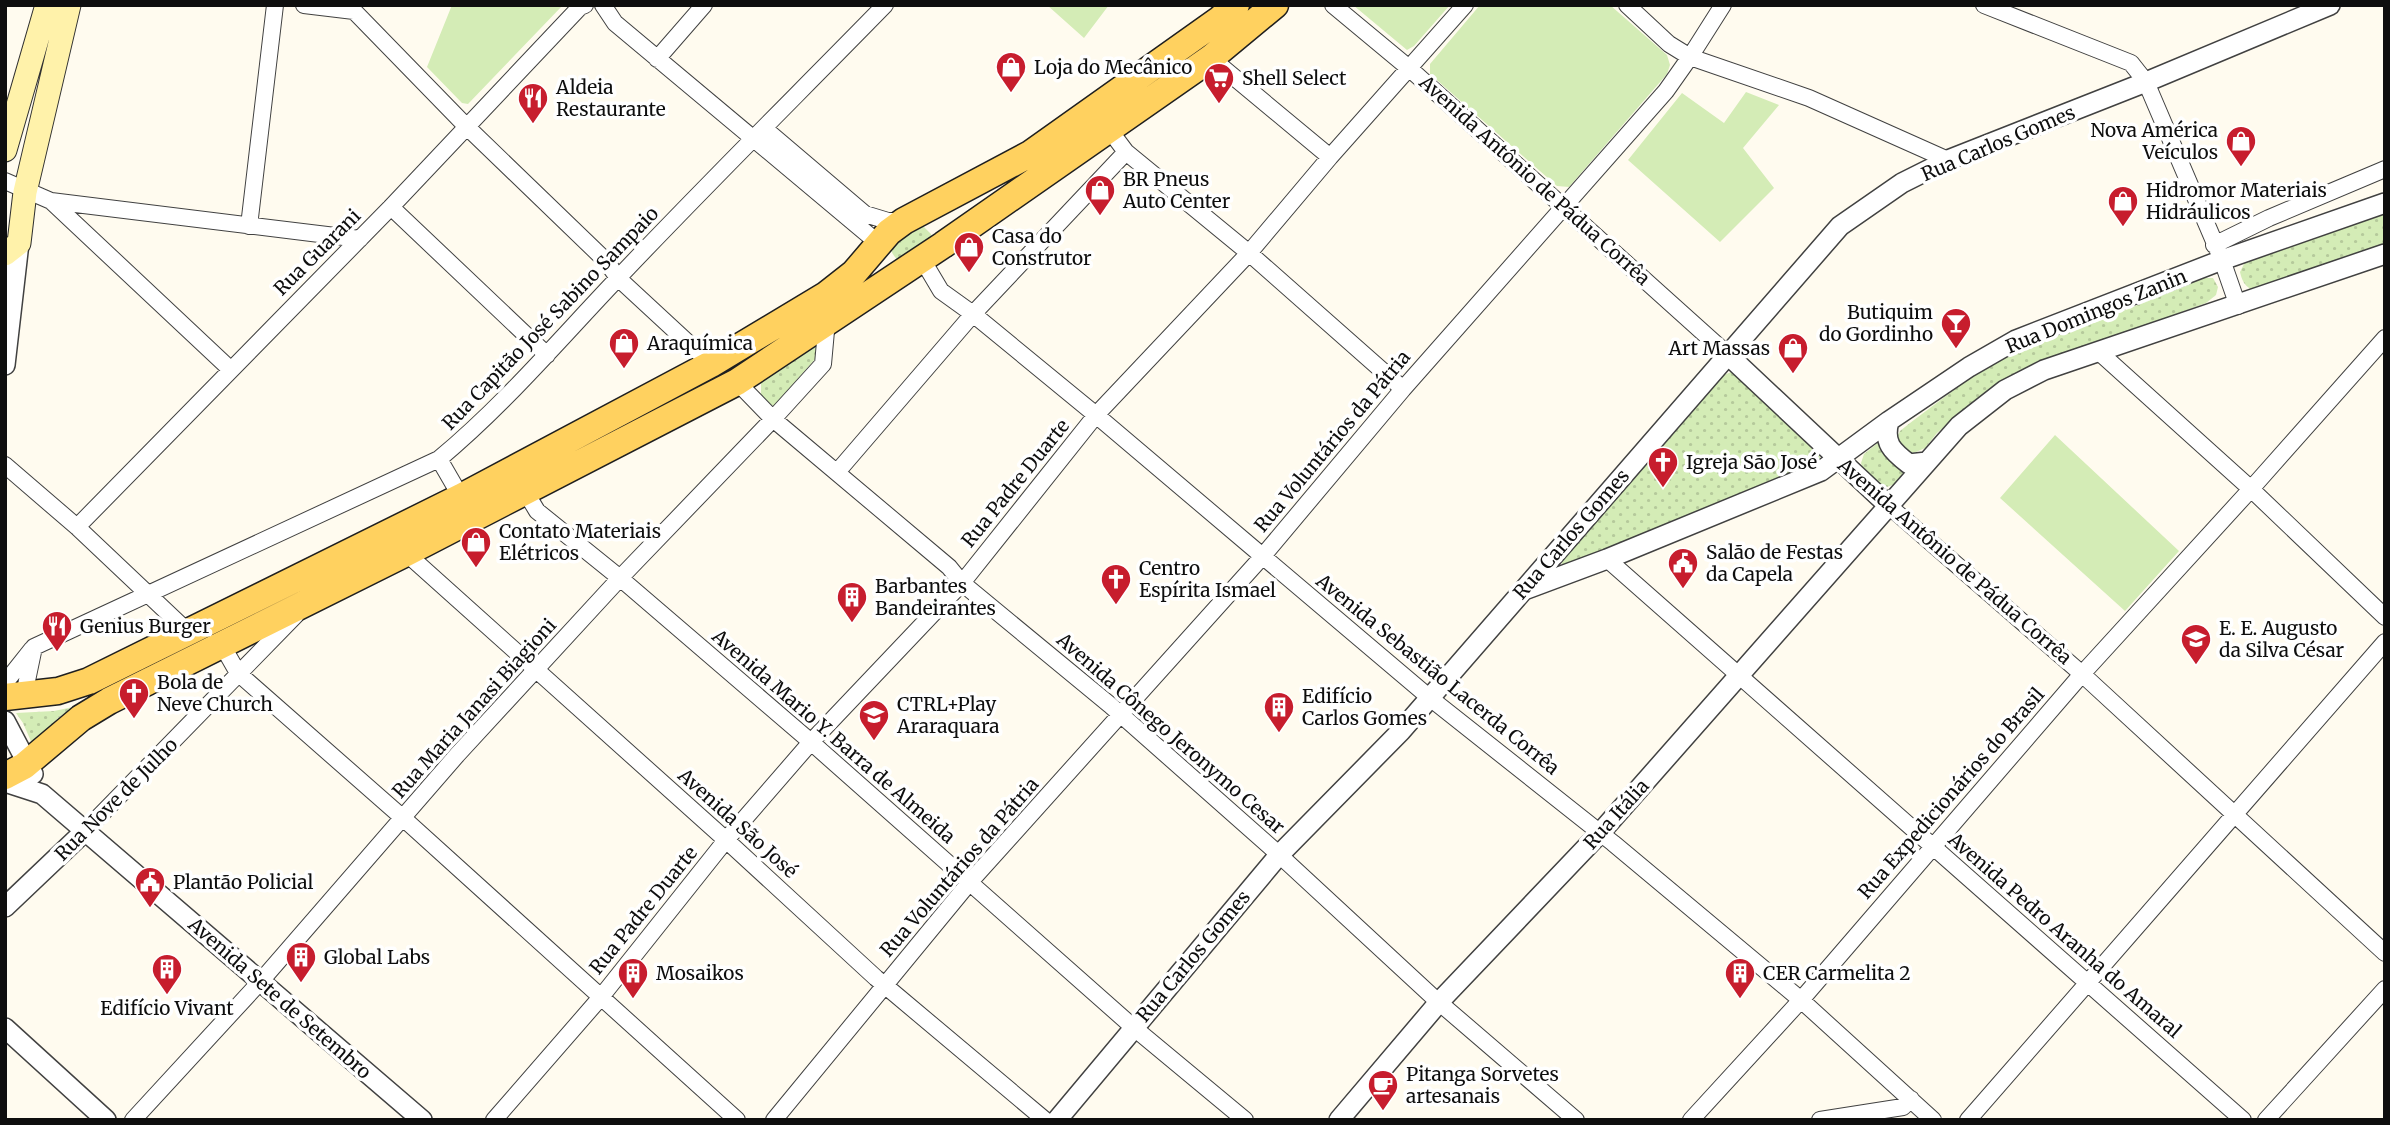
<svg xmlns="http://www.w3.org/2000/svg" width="2390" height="1125" font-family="Merriweather,serif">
  <defs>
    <pattern id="park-dots" width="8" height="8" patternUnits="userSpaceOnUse" patternTransform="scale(1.75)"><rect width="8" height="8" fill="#d4ecb6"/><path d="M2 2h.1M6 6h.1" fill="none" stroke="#b5c99b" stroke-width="1.8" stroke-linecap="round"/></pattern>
  </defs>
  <rect width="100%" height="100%" fill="#fffbef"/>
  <!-- grass -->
  <path fill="#d4ecb6" d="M452,5h111l-95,99 -6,-1 -35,-36z
    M1047,5h62l-25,33z
    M1353,5h97l-36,41 -7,4z
    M1480,5h130l57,50 3,10 -3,9 -98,113 -12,-1 -127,-112v-10z
    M1746,92l33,13 -36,43 31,40 -54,54 -92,-82 54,-67 42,30z
    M2055,435l124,116 -54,60 -125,-113z"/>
  <!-- park -->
  <path fill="url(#park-dots)" d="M2385,213v32l-126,48c-12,-5 -16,-8 -19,-21l6,-12z
    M921,224l10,10 1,8 -33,19c-8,-7 -9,-12 -8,-21z
    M2202,278h11l5,9 -2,8 -10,8 -176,65 -72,47 -21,18 -12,15 -11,5 -10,-3 -8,-11 4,-8 10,-8 81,-61 47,-23 61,-18z
    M815,347h3l-2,11 -42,48 -6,-2 -7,-8v-14z
    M1731,372l8,4 81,78v5l-5,6 -250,103 -3,-2v-4l162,-187z
    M1879,442c5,16 12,22 27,29l-11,13 -8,3c-10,-2 -23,-14 -26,-24l3,-9z
    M73,707l-15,11 -25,28 -10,-23 -7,-10 38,-2z"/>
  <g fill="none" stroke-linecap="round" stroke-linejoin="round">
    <!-- minor casing -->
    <g stroke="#414141" stroke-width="18">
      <path id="minor" d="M304,5l50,6
        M603,5l12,18 256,214 7,9
        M1333,5l77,64 317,285
        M1627,5l42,39 21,13 119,41 139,62
        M1984,5l147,58 15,19 76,178 16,46
        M354,11l112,115 140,135 12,17 93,86
        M1211,58l119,99
        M657,59l47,-54
        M1108,128l18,24 123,101 154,136
        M765,129l100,85 23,7h16
        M5,181l46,20 309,38
        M51,201l179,168
        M391,207l156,148
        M249,226l26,-221
        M2214,245l55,-27 116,-49
        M922,259l19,32 32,23 123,101 334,283 183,145 188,157 132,120
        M2099,352l152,137 134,128
        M737,382l36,37 176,148 13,16 148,122 164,145 160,148 142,122
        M439,459l22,38
        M5,465l72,62 110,104
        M838,471l135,-157 153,-162
        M525,491l12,20 83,67 191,164 322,285 112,93
        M1889,506l193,168 303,279
        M77,527l314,-320 189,-200 5,-2
        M406,553l320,287 150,138 169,142
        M1607,559l636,561
        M222,645l16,28 165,145 334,302
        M5,683l27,-34
        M24,695l10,-48 405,-188c65,-54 120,-119 179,-181 87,-92 178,-182 267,-273
        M85,831l211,-216
        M133,1120l127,-138 197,-227 163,-177 153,-159 50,-55 4,-44
        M494,1120l107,-123 125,-157 85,-98 151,-159 134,-168 153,-162 81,-96 135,-152
        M774,1120l195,-237 293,-326 141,-168 263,-298 24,-34 33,-52
        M1691,1120l110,-120 281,-326 169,-185 134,-151
        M1820,1120l83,-13 8,-8
        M1968,1120l417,-478
        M2266,1120l119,-131"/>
    </g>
    <!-- tertiary casing -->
    <g stroke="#414141" stroke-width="22">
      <path id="tertiary" d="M1727,354l162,152
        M5,365l14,-122
        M1889,421c-6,22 3,30 20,43l18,-2
        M1524,590l83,-31 214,-88 68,-50 80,-54 47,-27 206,-80 163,-57
        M5,721l28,53
        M5,782l37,12 380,326
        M5,907l80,-76
        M5,1028l101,92
        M1057,1120l222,-265 122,-124 439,-505 62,-43 46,-23 198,-78 184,-77
        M1339,1120l101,-119 160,-168 359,-407 46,-36 39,-20 341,-116"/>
    </g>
    <!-- secondary casing -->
    <g stroke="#303030" stroke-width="25">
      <path id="secondary" d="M5,150l42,-145
        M5,254l14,-11 6,-51 44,-187"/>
    </g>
    <!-- primary casing -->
    <g stroke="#1f1f1f" stroke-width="29">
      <path id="primary" d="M5,697l53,-6 31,-10 372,-184 250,-133 115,-69 28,-22 35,-41 15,-11 126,-67 190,-135 16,-14
        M5,776l19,-10 57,-48 28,-17 297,-148 331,-171 206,-137 268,-187 64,-53"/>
    </g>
    <!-- minor -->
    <use href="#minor" stroke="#fff" stroke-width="16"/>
    <!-- tertiary -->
    <use href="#tertiary" stroke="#fff" stroke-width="19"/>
    <!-- secondary -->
    <use href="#secondary" stroke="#fff2aa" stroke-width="23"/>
    <!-- primary -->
    <use href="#primary" stroke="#ffd15f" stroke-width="26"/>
  </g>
  <!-- icons -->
  <defs>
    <g id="shop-pin" transform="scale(1.575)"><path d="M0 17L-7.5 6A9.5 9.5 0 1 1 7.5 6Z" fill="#c71d2d" stroke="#fff"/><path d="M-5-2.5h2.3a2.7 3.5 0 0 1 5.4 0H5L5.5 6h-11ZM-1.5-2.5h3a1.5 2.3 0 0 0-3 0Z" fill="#fff"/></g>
    <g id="supermarket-pin" transform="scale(1.575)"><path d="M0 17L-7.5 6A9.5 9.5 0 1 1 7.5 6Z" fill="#c71d2d" stroke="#fff"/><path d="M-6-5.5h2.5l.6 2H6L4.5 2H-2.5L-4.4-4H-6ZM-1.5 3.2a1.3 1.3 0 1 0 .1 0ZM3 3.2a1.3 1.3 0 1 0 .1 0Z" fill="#fff"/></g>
    <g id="restaurant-pin" transform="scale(1.575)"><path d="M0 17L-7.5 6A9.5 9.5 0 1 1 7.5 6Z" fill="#c71d2d" stroke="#fff"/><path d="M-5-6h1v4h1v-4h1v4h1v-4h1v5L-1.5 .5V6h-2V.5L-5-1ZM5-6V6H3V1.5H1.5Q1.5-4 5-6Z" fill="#fff"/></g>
    <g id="bar-pin" transform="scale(1.575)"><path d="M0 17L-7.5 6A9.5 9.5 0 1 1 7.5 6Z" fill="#c71d2d" stroke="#fff"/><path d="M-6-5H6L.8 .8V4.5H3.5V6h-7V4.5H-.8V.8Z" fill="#fff"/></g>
    <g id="church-pin" transform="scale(1.575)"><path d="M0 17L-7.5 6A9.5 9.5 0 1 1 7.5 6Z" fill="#c71d2d" stroke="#fff"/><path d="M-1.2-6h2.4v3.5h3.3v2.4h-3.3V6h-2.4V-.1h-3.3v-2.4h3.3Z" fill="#fff"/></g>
    <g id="civic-pin" transform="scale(1.575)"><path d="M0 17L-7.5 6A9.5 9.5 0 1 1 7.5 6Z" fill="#c71d2d" stroke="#fff"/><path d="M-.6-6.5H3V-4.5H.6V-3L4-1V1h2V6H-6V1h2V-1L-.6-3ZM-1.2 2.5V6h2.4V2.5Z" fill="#fff"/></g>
    <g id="building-pin" transform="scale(1.575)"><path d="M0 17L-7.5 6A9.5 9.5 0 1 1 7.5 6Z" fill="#c71d2d" stroke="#fff"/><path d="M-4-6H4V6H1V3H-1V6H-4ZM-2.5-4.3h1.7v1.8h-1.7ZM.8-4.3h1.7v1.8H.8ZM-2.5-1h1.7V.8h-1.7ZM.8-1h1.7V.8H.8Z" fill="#fff"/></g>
    <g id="school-pin" transform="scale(1.575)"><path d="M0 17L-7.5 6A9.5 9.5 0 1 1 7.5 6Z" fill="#c71d2d" stroke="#fff"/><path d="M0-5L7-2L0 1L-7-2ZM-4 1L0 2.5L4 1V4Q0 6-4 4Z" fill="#fff"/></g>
    <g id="university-pin" transform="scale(1.575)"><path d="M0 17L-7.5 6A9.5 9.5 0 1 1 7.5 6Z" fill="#c71d2d" stroke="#fff"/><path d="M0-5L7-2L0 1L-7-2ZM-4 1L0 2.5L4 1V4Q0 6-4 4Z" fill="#fff"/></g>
    <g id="cafe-pin" transform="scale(1.575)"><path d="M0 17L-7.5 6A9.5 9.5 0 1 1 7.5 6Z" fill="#c71d2d" stroke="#fff"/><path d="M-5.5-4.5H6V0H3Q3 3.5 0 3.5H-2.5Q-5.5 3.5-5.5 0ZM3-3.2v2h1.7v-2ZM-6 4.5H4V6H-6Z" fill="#fff"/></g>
  </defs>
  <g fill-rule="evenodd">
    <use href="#shop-pin" x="1011" y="67"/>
    <use href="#supermarket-pin" x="1219" y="78"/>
    <use href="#restaurant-pin" x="533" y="98"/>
    <use href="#shop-pin" x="2241" y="141"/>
    <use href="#shop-pin" x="1100" y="190"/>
    <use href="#shop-pin" x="2123" y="201"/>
    <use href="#shop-pin" x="969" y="247"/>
    <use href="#bar-pin" x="1956" y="323"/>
    <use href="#shop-pin" x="624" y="343"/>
    <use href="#shop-pin" x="1793" y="348"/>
    <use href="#church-pin" x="1663" y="462"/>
    <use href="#shop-pin" x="476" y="542"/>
    <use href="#civic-pin" x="1683" y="563"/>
    <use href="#church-pin" x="1116" y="579"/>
    <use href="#building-pin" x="852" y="597"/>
    <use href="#restaurant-pin" x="57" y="626"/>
    <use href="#school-pin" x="2196" y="639"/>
    <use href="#church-pin" x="134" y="693"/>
    <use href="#building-pin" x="1279" y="707"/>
    <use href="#university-pin" x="874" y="715"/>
    <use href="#civic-pin" x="150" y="882"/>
    <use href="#building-pin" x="301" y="957"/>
    <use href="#building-pin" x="167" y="969"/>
    <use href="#building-pin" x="633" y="973"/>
    <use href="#building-pin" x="1740" y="973"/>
    <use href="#cafe-pin" x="1383" y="1085"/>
  </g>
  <g text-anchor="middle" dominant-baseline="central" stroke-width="7" stroke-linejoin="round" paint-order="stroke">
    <!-- poi labels -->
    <g font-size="19" fill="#0e0e0e" stroke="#fff" text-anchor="start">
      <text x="1034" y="67">Loja do Mecânico</text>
      <text x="1242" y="78">Shell Select</text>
      <text x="556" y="87">Aldeia<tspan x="556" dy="22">Restaurante</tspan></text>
      <text x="2218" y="130" text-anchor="end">Nova América<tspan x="2218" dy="22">Veículos</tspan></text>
      <text x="1123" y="179">BR Pneus<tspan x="1123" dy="22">Auto Center</tspan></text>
      <text x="2146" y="190">Hidromor Materiais<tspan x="2146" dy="22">Hidráulicos</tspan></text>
      <text x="992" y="236">Casa do<tspan x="992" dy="22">Construtor</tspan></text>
      <text x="1933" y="312" text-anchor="end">Butiquim<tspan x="1933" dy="22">do Gordinho</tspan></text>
      <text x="647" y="343">Araquímica</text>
      <text x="1770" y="348" text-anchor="end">Art Massas</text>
      <text x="1686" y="462">Igreja São José</text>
      <text x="499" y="531">Contato Materiais<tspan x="499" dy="22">Elétricos</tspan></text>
      <text x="1706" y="552">Salão de Festas<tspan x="1706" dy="22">da Capela</tspan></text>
      <text x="1139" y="568">Centro<tspan x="1139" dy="22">Espírita Ismael</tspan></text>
      <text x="875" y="586">Barbantes<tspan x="875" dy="22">Bandeirantes</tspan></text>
      <text x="80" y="626">Genius Burger</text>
      <text x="2219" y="628">E. E. Augusto<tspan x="2219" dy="22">da Silva César</tspan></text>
      <text x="157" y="682">Bola de<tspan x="157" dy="22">Neve Church</tspan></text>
      <text x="1302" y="696">Edifício<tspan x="1302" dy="22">Carlos Gomes</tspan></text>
      <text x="897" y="704">CTRL+Play<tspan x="897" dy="22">Araraquara</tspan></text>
      <text x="173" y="882">Plantão Policial</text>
      <text x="324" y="957">Global Labs</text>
      <text x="656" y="973">Mosaikos</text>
      <text x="1763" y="973">CER Carmelita 2</text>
      <text x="167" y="1008" text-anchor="middle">Edifício Vivant</text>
      <text x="1406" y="1074">Pitanga Sorvetes<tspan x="1406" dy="22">artesanais</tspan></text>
    </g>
    <!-- street labels -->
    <g font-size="19" fill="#0e0e0e" stroke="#fff">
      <text transform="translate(1998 143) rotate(-23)">Rua Carlos Gomes</text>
      <text transform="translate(1535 180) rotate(42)">Avenida Antônio de Pádua Corrêa</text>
      <text transform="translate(317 252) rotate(-45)">Rua Guarani</text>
      <text transform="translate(2096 311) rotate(-22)">Rua Domingos Zanin</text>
      <text transform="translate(550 318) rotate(-46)">Rua Capitão José Sabino Sampaio</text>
      <text transform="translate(1332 441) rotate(-50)">Rua Voluntários da Pátria</text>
      <text transform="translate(1015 483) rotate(-51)">Rua Padre Duarte</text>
      <text transform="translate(1571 534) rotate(-49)">Rua Carlos Gomes</text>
      <text transform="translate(1955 561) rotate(41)">Avenida Antônio de Pádua Corrêa</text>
      <text transform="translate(1438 674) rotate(39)">Avenida Sebastião Lacerda Corrêa</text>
      <text transform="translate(474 708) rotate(-48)">Rua Maria Janasi Biagioni</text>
      <text transform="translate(1171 733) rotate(41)">Avenida Cônego Jeronymo Cesar</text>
      <text transform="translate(834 736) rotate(41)">Avenida Mario Y. Barra de Almeida</text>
      <text transform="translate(1951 793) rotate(-49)">Rua Expedicionários do Brasil</text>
      <text transform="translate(116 799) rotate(-45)">Rua Nove de Julho</text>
      <text transform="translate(1616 814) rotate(-48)">Rua Itália</text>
      <text transform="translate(738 823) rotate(42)">Avenida São José</text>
      <text transform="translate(959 867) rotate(-49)">Rua Voluntários da Pátria</text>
      <text transform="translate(643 910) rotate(-51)">Rua Padre Duarte</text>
      <text transform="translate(2065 935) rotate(41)">Avenida Pedro Aranha do Amaral</text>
      <text transform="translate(1193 956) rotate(-50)">Rua Carlos Gomes</text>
      <text transform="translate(280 998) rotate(41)">Avenida Sete de Setembro</text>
    </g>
  </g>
  <!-- border -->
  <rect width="2390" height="1125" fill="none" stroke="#0e0e0e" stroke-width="14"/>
</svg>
